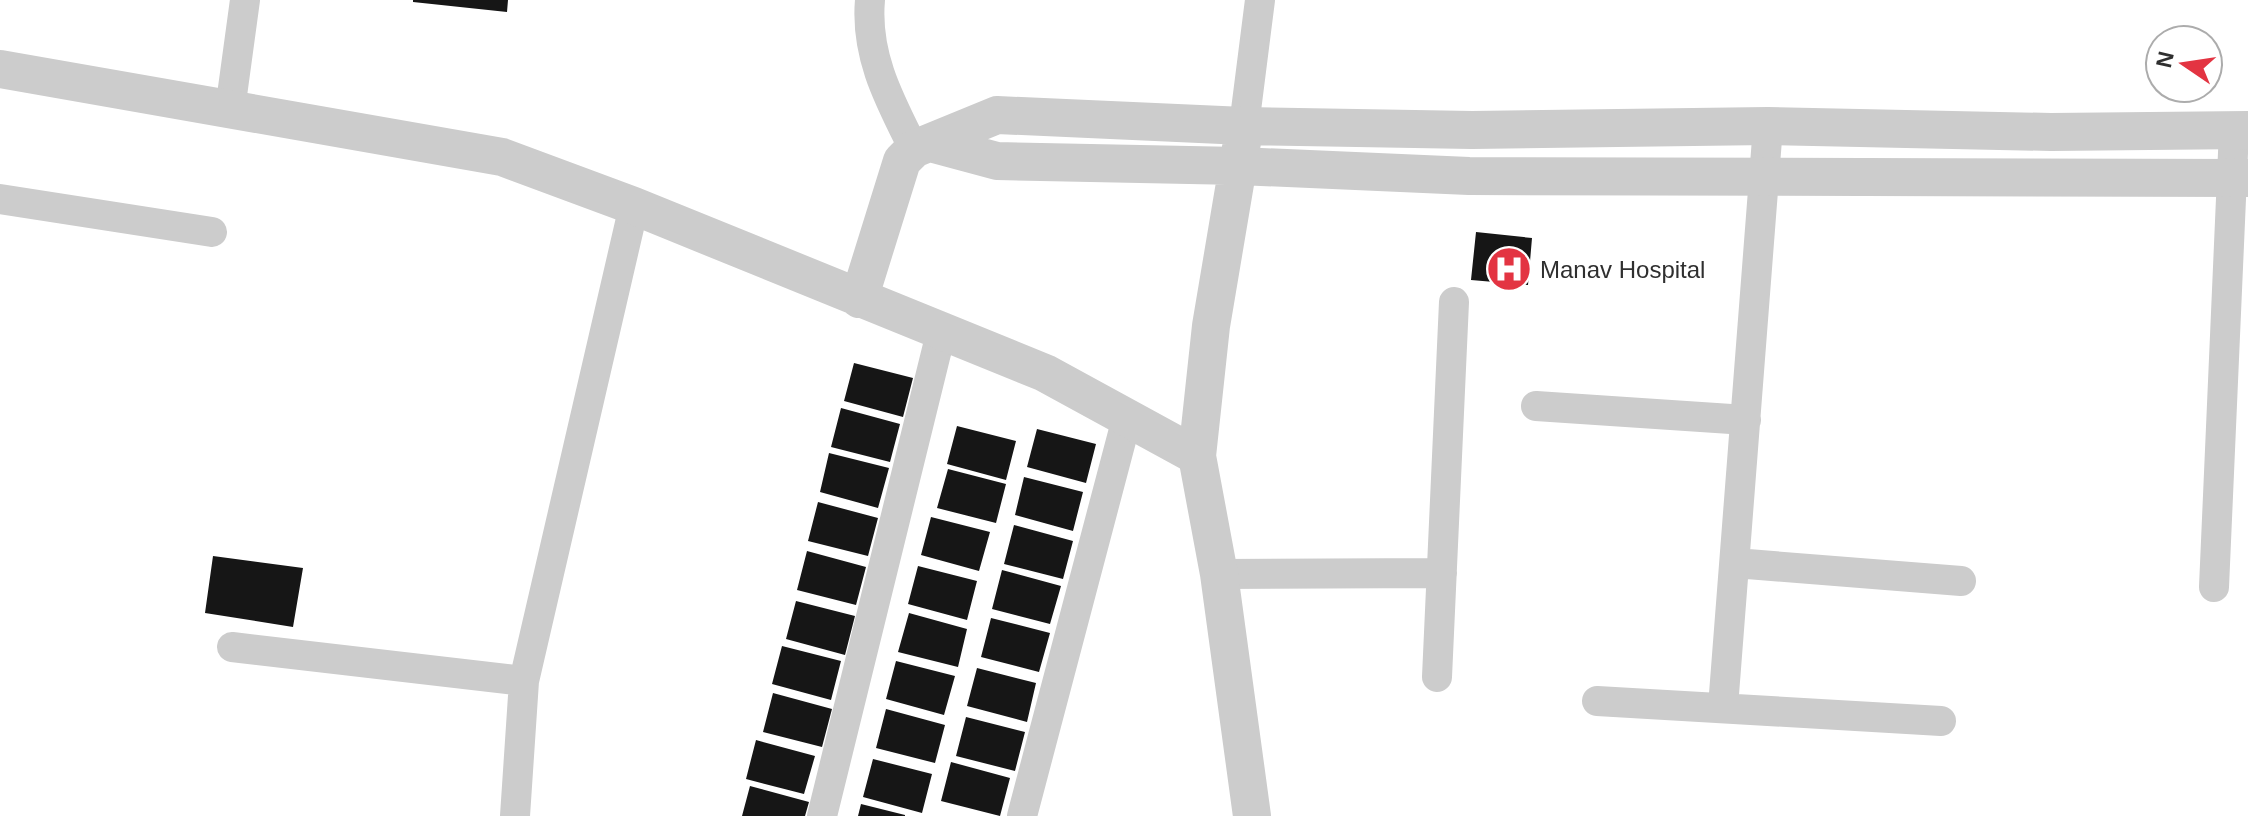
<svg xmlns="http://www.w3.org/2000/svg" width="2248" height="816" font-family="Arial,sans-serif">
  <rect width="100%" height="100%" fill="#fff"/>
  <!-- building -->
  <path fill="#161616" d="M413,0h95l-1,12 -94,-10z
    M1476,232l56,6 -4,47 -57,-5z
    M854,363l59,15 -10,39 -59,-16z
    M841,408l59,16 -10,38 -59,-15z
    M957,426l59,15 -10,39 -59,-16z
    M1037,429l59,15 -10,39 -59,-16z
    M829,453l60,15 -11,40 -58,-16z
    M948,469l58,15 -10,39 -59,-15z
    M1024,477l59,15 -10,39 -58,-16z
    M818,502l60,16 -10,38 -60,-15z
    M931,517l59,15 -11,39 -58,-16z
    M1014,525l59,16 -10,38 -59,-15z
    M807,551l59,16 -10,38 -59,-15z
    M213,556l90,12 -10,59 -88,-14z
    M918,566l59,15 -10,39 -59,-16z
    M1002,570l59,16 -11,38 -58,-15z
    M796,601l59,15 -10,39 -59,-16z
    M909,613l58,16 -9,38 -60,-15z
    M991,618l59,15 -11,39 -58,-15z
    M782,646l59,15 -10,39 -59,-16z
    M896,661l59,15 -11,39 -58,-16z
    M977,668l59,15 -9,39 -60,-16z
    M773,693l59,16 -10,38 -59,-15z
    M886,709l59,16 -10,38 -59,-15z
    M966,717l59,15 -10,39 -59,-15z
    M756,740l59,16 -11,38 -58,-15z
    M873,759l59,15 -10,39 -59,-16z
    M951,762l59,16 -10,38 -59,-15z
    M750,786l59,16 -4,14h-63z
    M861,804l44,11v1h-47z"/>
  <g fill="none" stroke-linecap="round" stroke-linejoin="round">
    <!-- minor -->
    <path stroke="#ccc" stroke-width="30" d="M870,0c-5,56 20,101 44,149
      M230,110l15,-110
      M1244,126l16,-126
      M0,199l212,33
      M1536,406l210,14
      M1735,563l226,18
      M1219,574l223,-1
      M2214,587l20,-457
      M232,647l292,34
      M1437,677l17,-375
      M1597,701l344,20
      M1723,707l45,-581
      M515,816l9,-135 110,-475
      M822,816l119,-483
      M1022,816l105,-398"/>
    <!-- tertiary -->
    <path stroke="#ccc" stroke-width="38" d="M0,69l502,88 132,49 411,167 152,83
      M1242,142l-31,184 -14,130 22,118 33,242
      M930,143l67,18 242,5 230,10 779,2
      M859,299l43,-138 12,-12 83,-34 247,11 228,4 296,-4 283,6 197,-2"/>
  </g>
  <!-- icons -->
  <defs>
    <g id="hospital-disc" transform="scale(2.3)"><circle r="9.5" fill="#e33442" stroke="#fff"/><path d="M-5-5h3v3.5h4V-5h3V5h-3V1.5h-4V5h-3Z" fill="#fff"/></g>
  </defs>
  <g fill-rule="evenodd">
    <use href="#hospital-disc" x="1509" y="269"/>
  </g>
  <g text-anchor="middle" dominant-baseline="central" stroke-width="8" stroke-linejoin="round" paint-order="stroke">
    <!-- poi labels -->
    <g font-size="24" fill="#2f2f2f" stroke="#fff" text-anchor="start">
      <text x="1540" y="269">Manav Hospital</text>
    </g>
  </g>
  <!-- north arrow -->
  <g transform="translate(2184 64) rotate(283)"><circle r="38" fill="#ffffff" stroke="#acacac" stroke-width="2"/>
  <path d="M0-6L14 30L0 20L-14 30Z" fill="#e33442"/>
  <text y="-12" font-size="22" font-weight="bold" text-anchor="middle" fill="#2f2f2f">N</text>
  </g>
</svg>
